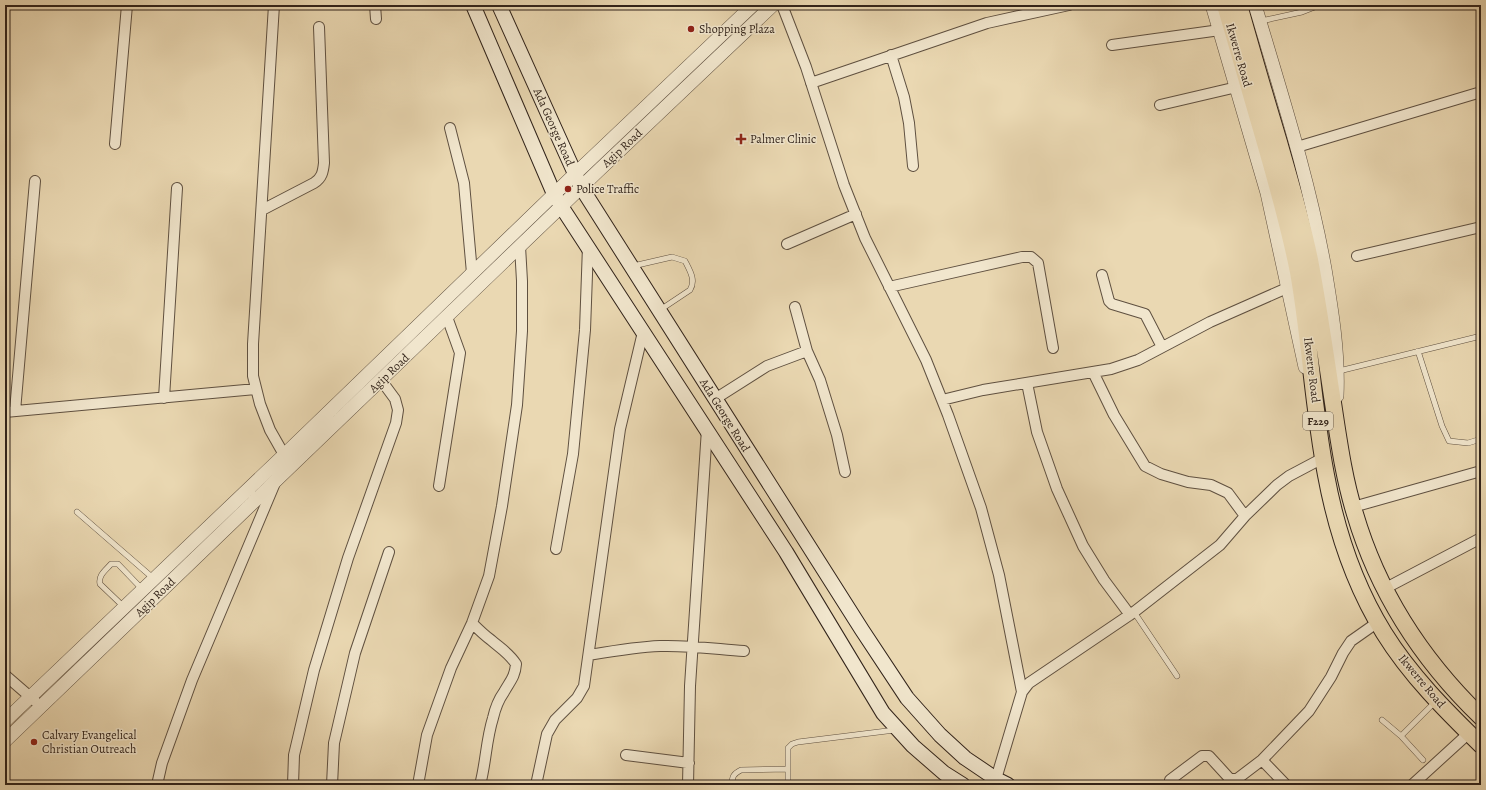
<svg xmlns="http://www.w3.org/2000/svg" width="1486" height="790" font-family="Alegreya,serif">
  <rect width="100%" height="100%" fill="#ead8b2"/>
  <filter id="stains"><feTurbulence type="fractalNoise" baseFrequency=".005" numOctaves="4"/><feColorMatrix values="0 0 0 0 .2 0 0 0 0 .09 0 0 0 0 .02 0 0 0 .5 -.17"/></filter>
  <radialGradient id="worn" r=".72"><stop offset=".6" stop-color="#630" stop-opacity="0"/><stop offset="1" stop-color="#630" stop-opacity=".3"/></radialGradient>
  <g fill="none" stroke-linecap="round" stroke-linejoin="round">
    <!-- service casing -->
    <g stroke="#5f5040" stroke-width="6">
      <path id="service" d="M1356,5l8,2 5,-2
        M1261,21l41,-9 18,-7
        M633,266l39,-9 13,4c5,10 11,19 5,29l-30,20
        M1418,351l24,75 7,15 19,2 13,-4
        M1339,371l142,-35
        M77,512l76,66
        M124,607l-24,-23c-2,-9 6,-14 11,-20h7l24,25
        M1134,612l43,64
        M1382,720l19,16 34,-34
        M1401,736l22,24
        M732,785c0,-8 1,-11 9,-15l47,-1
        M788,785v-37l4,-4 6,-2 97,-12"/>
    </g>
    <!-- minor casing -->
    <g stroke="#5f5040" stroke-width="12">
      <path id="minor" d="M274,5l-21,339v32l7,28 10,26 17,30
        M375,5l1,14
        M782,5l24,62 38,118 21,53 61,122 22,55 33,93 18,67 23,117
        M1112,45l108,-15
        M891,55l13,42 5,26 4,43
        M811,83l176,-60 82,-18
        M1160,105l77,-18
        M450,128l14,55 8,90
        M115,144l12,-139
        M1297,147l184,-55
        M262,210l52,-27c8,-5 9,-11 10,-20l-5,-136
        M787,244l69,-30
        M1357,256l124,-29
        M1102,275l7,26 3,3 33,10 17,33
        M889,287l133,-30h9l7,6 15,85
        M795,307l12,44 13,29 17,55 8,37
        M1093,372l21,43 31,51 16,8 27,8 23,3 17,8 17,23
        M1027,383l10,49 20,57 26,57 21,34 26,35
        M164,398l13,-210
        M715,399l52,-33 40,-15
        M942,400l41,-10 128,-21 27,-9 72,-38 77,-34
        M15,411l20,-230
        M5,412l251,-23
        M439,486l21,-133 -13,-36
        M1353,507l128,-36
        M556,549l17,-95 12,-124 3,-84
        M1384,589l97,-51
        M472,623c6,6 12,12 19,17 9,8 18,13 25,24 -1,13 -6,17 -12,28 -5,7 -9,17 -11,26 -7,22 -7,45 -13,67
        M589,655c24,-4 47,-8 71,-9 28,-1 56,3 84,5
        M5,675l30,26
        M626,755l63,8
        M1262,760l24,25
        M996,779l26,-87 7,-9 105,-71 86,-67 25,-29 32,-31 12,-9 34,-18
        M1170,780l32,-24h7l21,23h7l25,-19 47,-49 22,-34 12,-24 8,-12 27,-19
        M157,785l5,-22 30,-83 83,-197
        M293,785l1,-30 20,-85 34,-112 48,-135 2,-13 -3,-11 -14,-19
        M332,785l2,-42 21,-90 34,-101
        M418,785l9,-50 24,-67 21,-45 17,-47 13,-70 15,-101 5,-74v-50l-2,-35
        M536,785l11,-51 8,-14 22,-22 7,-12 36,-257 23,-97
        M688,785l2,-99 17,-257
        M1412,785l57,-52"/>
    </g>
    <!-- tertiary casing -->
    <g stroke="#5f5040" stroke-width="14">
      <path id="tertiary" d="M1212,5l55,188 38,174
        M1255,5c26,88 54,174 70,264 7,42 14,84 12,127
        M5,721l279,-266 291,-281 178,-169
        M5,741l592,-569 176,-167"/>
    </g>
    <!-- secondary casing -->
    <g stroke="#31231a" stroke-width="16">
      <path id="secondary" d="M473,5l81,189 7,12 225,346 97,161 30,33 31,27 19,12
        M499,5l82,182 281,443 45,68 33,37 25,23 31,21 12,6"/>
    </g>
    <!-- primary casing -->
    <g stroke="#31231a" stroke-width="18">
      <path id="primary" d="M1225,5c13,44 25,87 38,131 13,45 26,90 35,136 12,68 15,136 28,203 10,54 29,111 58,158 26,42 62,78 97,112
        M1239,5c13,46 26,91 40,137 11,39 23,78 31,118 10,52 17,104 25,156 5,33 10,66 20,98 23,78 67,146 126,203"/>
    </g>
    <!-- service -->
    <use href="#service" stroke="#f1e6cd" stroke-width="5"/>
    <!-- minor -->
    <use href="#minor" stroke="#f1e6cd" stroke-width="10"/>
    <!-- tertiary -->
    <use href="#tertiary" stroke="#f1e6cd" stroke-width="13"/>
    <!-- secondary -->
    <use href="#secondary" stroke="#f1e6cd" stroke-width="14"/>
    <!-- primary -->
    <use href="#primary" stroke="#ead8b2" stroke-width="16"/>
  </g>
  <!-- markers -->
  <g fill="#8f2418" stroke="#f1e6cd" stroke-width="1.5">
    <circle cx="691" cy="29" r="4"/>
    <path d="M739 133h4v4h4v4h-4v4h-4v-4h-4v-4h4z"/>
    <circle cx="568" cy="189" r="4"/>
    <circle cx="34" cy="742" r="4"/>
  </g>
  <g text-anchor="middle" dominant-baseline="central" stroke-width="3" stroke-linejoin="round" paint-order="stroke">
    <!-- shield labels -->
    <rect fill="#f1e6cd" stroke="#6b5e50" stroke-width="1" x="1303" y="412" width="30" height="18" rx="3"/>
    <g font-size="11" font-weight="bold" fill="#31231a">
      <text x="1318" y="421">F229</text>
    </g>
    <!-- poi labels -->
    <g font-size="12" fill="#31231a" stroke="#f1e6cd" text-anchor="start">
      <text x="699" y="29">Shopping Plaza</text>
      <text x="750" y="139">Palmer Clinic</text>
      <text x="576" y="189">Police Traffic</text>
      <text x="42" y="735">Calvary Evangelical<tspan x="42" dy="14">Christian Outreach</tspan></text>
    </g>
    <!-- street labels -->
    <g font-size="12" fill="#31231a" stroke="#f1e6cd">
      <text transform="translate(1239 55) rotate(74)">Ikwerre Road</text>
      <text transform="translate(554 127) rotate(66)">Ada George Road</text>
      <text transform="translate(622 148) rotate(-43)">Agip Road</text>
      <text transform="translate(1312 370) rotate(83)">Ikwerre Road</text>
      <text transform="translate(389 373) rotate(-44)">Agip Road</text>
      <text transform="translate(725 415) rotate(58)">Ada George Road</text>
      <text transform="translate(155 597) rotate(-44)">Agip Road</text>
      <text transform="translate(1422 681) rotate(50)">Ikwerre Road</text>
    </g>
  </g>
  <!-- margin -->
  <rect width="1486" height="790" fill="none" stroke="#ead8b2" stroke-width="20"/>
  <rect x="6" y="6" width="1474" height="778" fill="none" stroke="#31231a" stroke-width="2"/>
  <rect x="10" y="10" width="1466" height="770" fill="none" stroke="#31231a"/>
  <rect width="100%" height="100%" filter="url(#stains)"/>
  <rect width="100%" height="100%" fill="url(#worn)"/>
</svg>
